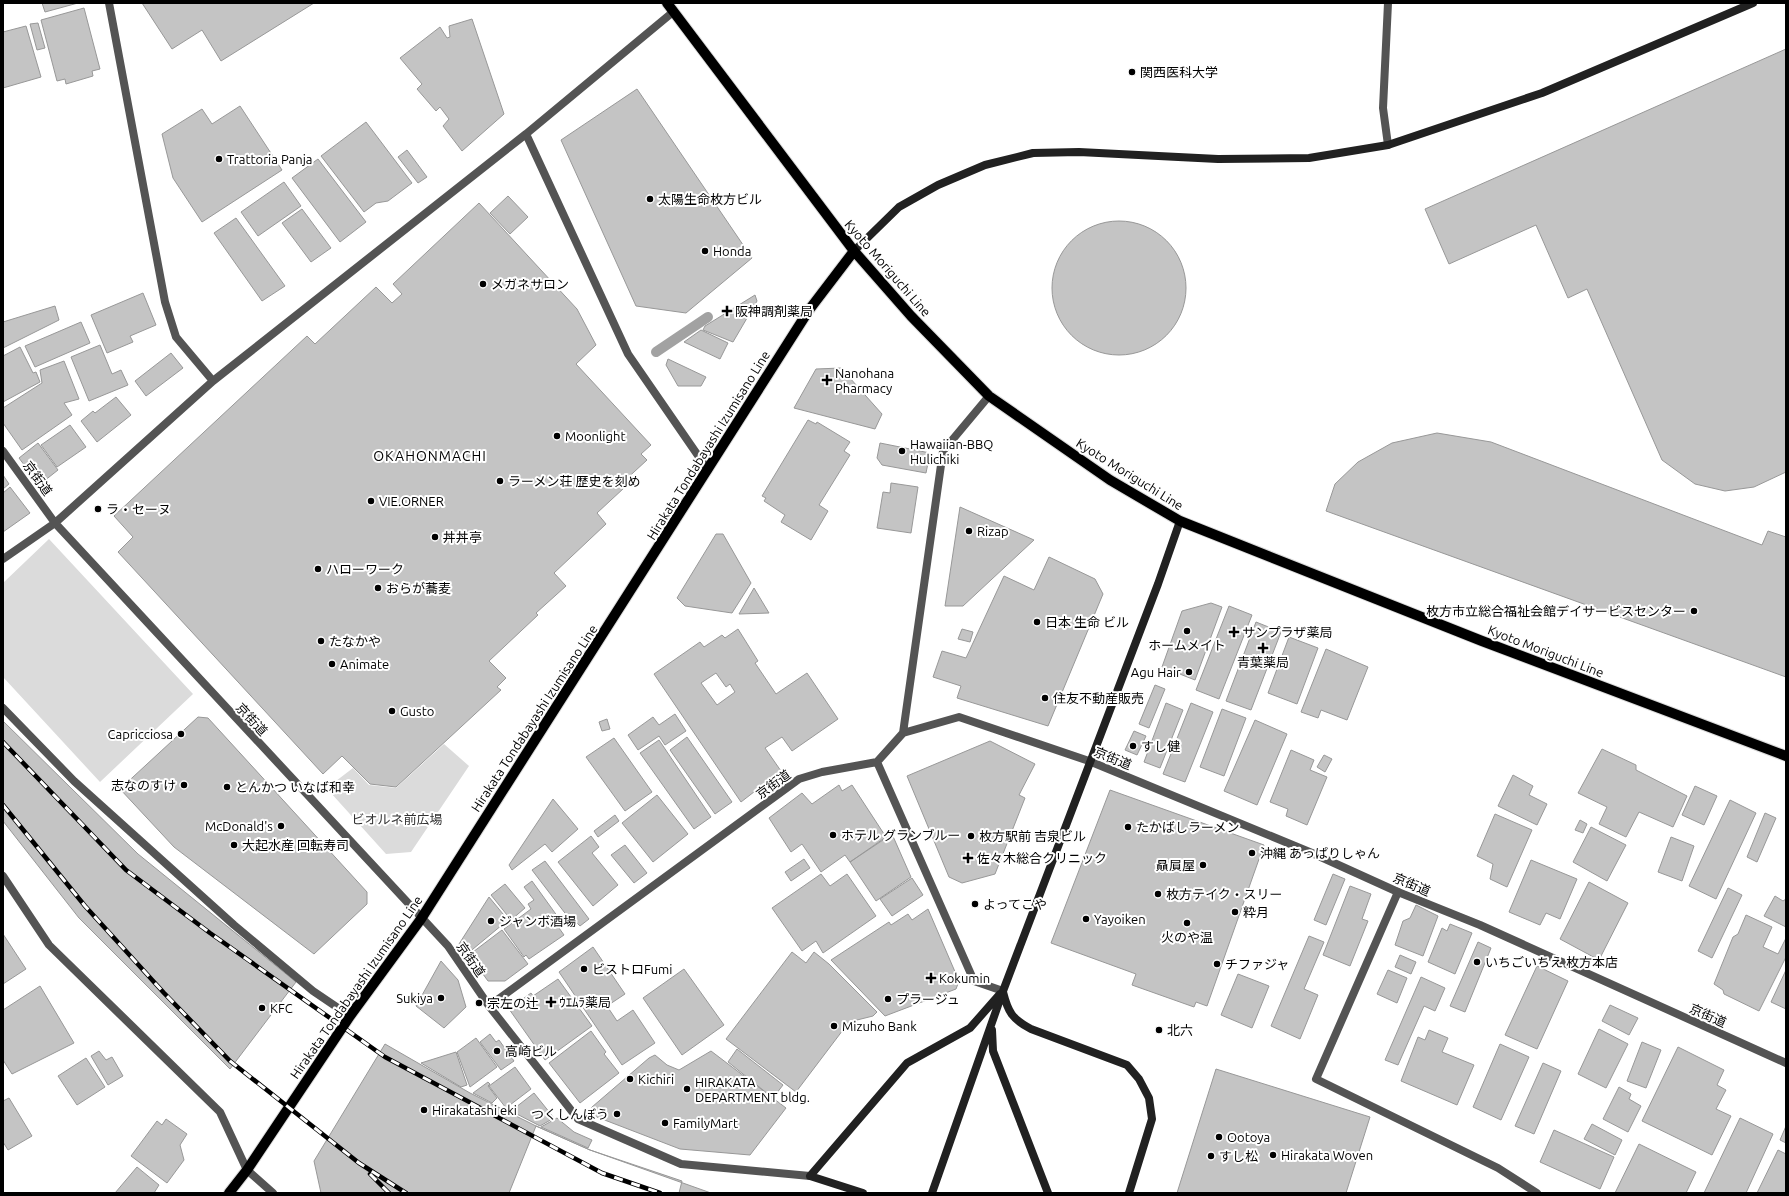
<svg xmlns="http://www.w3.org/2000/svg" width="1789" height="1196" font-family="Ubuntu,'Noto Sans JP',sans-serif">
  <rect width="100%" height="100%" fill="#fff"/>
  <!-- green -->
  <path fill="#dbdbdb" d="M49,539l144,155 -93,88 -97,-105v-94z
    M444,744l25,22 -58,86 -25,2 -56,-62 6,-11 17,-13 16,17 27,3z"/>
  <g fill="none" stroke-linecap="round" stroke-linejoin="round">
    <!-- stream -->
    <path stroke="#a2a2a2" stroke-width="10" d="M656,352l52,-35"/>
  </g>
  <!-- building -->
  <path fill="#c4c4c4" stroke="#989898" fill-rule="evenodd" d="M42,3h36l-33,9z
    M142,3h172l-93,58 -19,-31 -30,19z
    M84,8l16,61 -8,2 1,5 -27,8 -1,-5 -8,2 -16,-61z
    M472,19l32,95 -42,37 -19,-25 6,-7 -9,-12 -4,4 -19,-22 5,-5 -22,-26 40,-31 7,11 3,-1 -1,-11z
    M38,23l7,25 -8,2 -7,-26z
    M26,26l15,51 -38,11v-56z
    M1786,49v423l-32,15 -29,4 -30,-7 -33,-24 -75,-171 -19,9 -32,-73 -87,39 -24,-55z
    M637,89l115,169 -66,55 -50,-7 -75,-166z
    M240,106l42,64 -80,52 -29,-44 -11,-44 40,-25 10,15z
    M366,122l46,61 -24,18 -12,2 -12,9 -43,-56z
    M407,150l20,27 -9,6 -20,-26z
    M318,159l48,63 -26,20 -48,-64z
    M284,182l17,24 -43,30 -17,-24z
    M508,196l20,21 -18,17 -20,-21z
    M479,203l98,106 19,36 -20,19 75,81 -10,9 6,6 -26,24 3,4 -27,25 9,11 -52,49 12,13 -30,27 2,2 -49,46 17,17 -9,9 4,3 -105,97 -26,-3 -28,-28 -19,18 -205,-222 15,-15 -19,-21 193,-180 8,8 61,-57 16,16 10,-9 -9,-10z
    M302,209l29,39 -20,14 -29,-39z
    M236,218l49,68 -23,15 -48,-68z
    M1052 288a67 67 0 1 1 134 0a67 67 0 1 1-134 0Z
    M143,293l13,32 -26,11 3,6 -26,11 -16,-38z
    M755,295l2,6 -24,41 -30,-12 2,-4z
    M55,306l4,14 -56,28v-26z
    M81,322l9,21 -55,24 -10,-21z
    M701,330l27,13 -8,16 -36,-17z
    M100,345l12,29 9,-4 7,15 -39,16 -18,-44z
    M20,347l13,26 3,-1 4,10 -37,20v-46z
    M171,353l12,15 -37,28 -11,-15z
    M668,359l38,18 -5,9h-23l-12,-21z
    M64,361l15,38 -15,4 8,12 -50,35 -19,-27v-15l39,-25 -2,-13z
    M841,368l41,46 -7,15 -81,-21 22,-39z
    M116,397l15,18 -34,27 -16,-21 12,-10 2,2z
    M808,420l8,4 1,-2 33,20 -6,9 6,4 -31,50 9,6 -17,29 -30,-18 4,-7 -21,-14 2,-3 -4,-2z
    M70,425l16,22 -29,20 -16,-22z
    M1437,433l54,9 271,103 6,-14 18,6v140l-460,-166 9,-27 23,-22 34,-19z
    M38,443l20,27 -19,15 -20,-27z
    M880,443l50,10 -4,20 -44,-8 -5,-7z
    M3,475l6,9 -6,5z
    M891,483l27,4 -7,46 -34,-5 6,-36 7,1z
    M10,487l20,26 -27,19v-39z
    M960,507l74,33 -71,66h-18z
    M716,534h7l28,49 -19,30 -47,-7 -8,-8z
    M1049,557l46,22 8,15 -55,132 -91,-28 4,-12 -28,-9 9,-26 24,7 38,-82 30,14z
    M754,588l15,25 -30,1z
    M1211,603l11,4 -27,73 -33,-13 20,-56z
    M1229,606l23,9 -33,84 -23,-9z
    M1256,622l25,10 -30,78 -25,-9z
    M738,629l20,32 -3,2 21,31 31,-21 31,46 -46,32 -10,-14 -17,11 16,23 -40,31 -87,-128 46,-32 4,5 18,-12 3,3zM716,673l10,14 4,-3 5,8 -18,13 -16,-22z
    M962,629l11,3 -3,10 -12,-3z
    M1289,637l29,11 -21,56 -29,-11z
    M1326,649l42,18 -21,53 -26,-10 -3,8 -17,-6z
    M1155,685l10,4 -16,39 -10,-4z
    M1166,703l17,7 -23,58 -16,-6z
    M1191,703l22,9 -28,70 -22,-8z
    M1222,709l24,9 -22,58 -24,-9z
    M675,714l11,17 -21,14 -6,-9 -21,14 -10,-15 25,-18 6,8z
    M198,717l10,1 159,174v12l-53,50 -140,-107 -54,-58z
    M607,719l3,10 -8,2 -3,-9z
    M1255,720l32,14 -30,71 -33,-14z
    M3,721l135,133 158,128 -66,87 -151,-151 -76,-97z
    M1134,731l12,5 -9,19 -12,-5z
    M687,737l45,65 -17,12 -45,-64z
    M614,738l38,54 -27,19 -39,-54z
    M659,740l52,77 -17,12 -54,-76z
    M990,741l45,23 -16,31 6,3 -30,76 -33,9 -13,-6 -42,-101z
    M1602,749l34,16v5l51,26 -14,31 -34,-15 -13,25 -27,-13 8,-17 -29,-14z
    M1291,750l23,10 -4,10 17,7 -20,48 -21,-9 2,-7 -18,-7z
    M1324,755l8,4 -7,13 -8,-5z
    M1513,775l20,11 -4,9 18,9 -10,21 -39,-19z
    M839,785l3,6 10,-6 34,52 -36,25 -5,-7 -24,17 -19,-28 -11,8 -22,-34 33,-25 10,11z
    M1695,786l22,10 -13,29 -22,-10z
    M1110,790l154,55 -57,161 -11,-4 -2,5 -62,-22 4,-11 -85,-31z
    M657,795l31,39 -35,28 -31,-39z
    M553,799l25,30 -26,23 -7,-8 -33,26 -3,-5z
    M1730,800l26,13 -40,86 -27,-13z
    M1765,813l11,5 -19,44 -10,-5z
    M1495,814l37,16 -25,57 -17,-8 3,-15 -16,-8z
    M615,815l4,6 -21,16 -4,-6z
    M1580,820l7,4 -4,9 -8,-3z
    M1591,827l35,18 -19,36 -34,-19z
    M892,834l19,43 -35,24 -26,-39z
    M591,836l8,11 -7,6 26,32 -25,21 -35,-44z
    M1671,837l23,9 -12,35 -24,-9z
    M625,845l22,28 -13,10 -23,-28z
    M804,859l6,9 -19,13 -6,-9z
    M1531,860l46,19 -17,40 -14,-6 -6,12 -31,-13z
    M545,861l44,58 -9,7 -7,-7 -2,2 -39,-51z
    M821,874l9,12 17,-12 29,42 -53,37 -7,-12 -14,10 -30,-43z
    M1333,874l12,5 -19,46 -12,-5z
    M912,878l11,17 -31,21 -12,-17z
    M532,881l31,43 -4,4 5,7 -35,24 -3,-4 -2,2 -20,-28 27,-20 -3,-5 6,-4 -10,-13z
    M1589,882l39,21 -29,57 -39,-21z
    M505,884l20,24 -14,12 -20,-25z
    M1350,886l21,8 -9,25 6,2 -18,45 -27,-11z
    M1728,888l14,7 -30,63 -14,-7z
    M1775,896l8,5 3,-2v28l-22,-11z
    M489,897l19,23 -41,34 -8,-10z
    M1416,905l22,11 -15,40 -28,-11 8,-24 7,-3z
    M928,909l31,72 -3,8 -71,27 -54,-56 58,-38 2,3 17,-11 4,6z
    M1746,915l26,12 -9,20 15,7 8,-16v19l-27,54 -35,-17 -1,-4 -9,-6 19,-47 5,-3z
    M1450,924l22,9 -17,41 -27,-12 14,-34 5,3z
    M502,930l26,34 -23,17h-17l-19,-26z
    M3,934l23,35 -23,15z
    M1309,936l15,6 -20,47 14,6 -18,44 -29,-13z
    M1478,942l13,6 -26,64 -15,-6z
    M593,947l32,47 -18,12 10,15 16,-11 22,33 -33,22 -63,-93z
    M792,952l14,11 8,-11 15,12 48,48 -4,4 -24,6 -53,70 -70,-53z
    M1400,955l16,7 -5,12 -16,-7z
    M441,961l17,19 8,27 -22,21 -28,-22z
    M1537,966l31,15 -31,68 -32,-14z
    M684,969l40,56 -42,30 -39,-57z
    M1388,970l19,8 -10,25 -20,-9z
    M1786,970v39l-15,-7z
    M1238,974l31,12 -17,42 -31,-13z
    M1421,977l24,11 -10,23 -11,-5 -26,59 -13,-5z
    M558,979l34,47 -47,34 -36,-51 22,-16 2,3z
    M40,986l34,57 -62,31 -9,-14v-50z
    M1610,1005l28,13 -9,17 -27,-14z
    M1599,1029l29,15 -22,44 -28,-14z
    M1429,1030l19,8 -6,14 32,13 -17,40 -56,-24 17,-44 7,3z
    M591,1031l15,21 -2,2 15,19 -39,30 -31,-40z
    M490,1034l6,8 3,-2 15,21 -13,9 -21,-28z
    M476,1038l21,29 -27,20 -13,-35z
    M1642,1042l19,8 -15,38 -19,-7z
    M385,1044l85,49 66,33 54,24 121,43h-390l-7,-32z
    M1500,1044l29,13 -28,63 -28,-13z
    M1678,1047l46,23 -7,15 9,5 -10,19 15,7 -19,39 -70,-34z
    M737,1049l46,36 -10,13 -45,-36z
    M99,1051l7,9 6,-3 11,19 -15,9 -17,-29z
    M711,1051l75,57 -36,47 -70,-6 -91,-35 3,-7 57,-49 6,-3 12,10 12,5z
    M456,1052l11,33 -6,2 -40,-24z
    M86,1058l19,29 -28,18 -19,-29z
    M1543,1063l18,8 -27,63 -19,-8z
    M515,1067l16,22 -25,19 -17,-22z
    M1216,1069l154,48 -24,76h-169z
    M488,1082l2,2 -2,2 9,12 -5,5 -19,-10z
    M1619,1087l12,7 -2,5 12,7 -13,26 -25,-13z
    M534,1093l20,25 -14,8 -29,-15z
    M9,1098l23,38 -24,14 -5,-8v-41z
    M557,1118l17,14 18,8 -4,8 -47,-21z
    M1740,1118l33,16 -27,59h-42z
    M166,1119l21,15 -7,11 4,15 -17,23 -36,-27 26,-35 5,4z
    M1592,1124l30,16 -7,15 -31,-16z
    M536,1126l54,24 92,31 -3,12h-170z
    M1786,1126v17l-6,-3z
    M1554,1130l60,27 -14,32 -60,-27z
    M1639,1144l57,28 -10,21h-71z
    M1778,1150l8,4v39h-29z
    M137,1167l22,18 -5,8h-39z"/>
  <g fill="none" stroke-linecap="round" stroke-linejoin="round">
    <!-- primary casing -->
    <g stroke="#dbdbdb" stroke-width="12">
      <path id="primary" d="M667,3l187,248 57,65 78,80 121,84 70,41 302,120 304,115
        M229,1193l18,-23 103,-154 71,-97 388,-609 45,-59"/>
    </g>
    <!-- lane -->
    <path stroke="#545454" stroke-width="8" d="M1388,145l-5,-37 5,-105
      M1398,892l-82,187 182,89 39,25"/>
    <!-- street -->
    <path stroke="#545454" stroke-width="8" d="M109,3l56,299 11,35 37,44
      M526,134l102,220 80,116
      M3,451l52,72 393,423 41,60 89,113 103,45 129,12
      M3,559l52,-36 158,-142 313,-247 147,-122
      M3,708l71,73 160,144 79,66 37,25
      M903,733l40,-282 46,-55
      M877,762l97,219 29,10
      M3,876l46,69 171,167 27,58 26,23
      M489,1006l310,-227 23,-7 55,-10 26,-29 56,-16 130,44 223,92 86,39 82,33 306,138"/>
    <!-- secondary -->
    <path stroke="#212121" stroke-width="8" d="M854,251l45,-44 39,-22 47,-20 48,-12 46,-1 139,7 91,-1 79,-13 154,-52 211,-90
      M1003,992c5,20 9,27 28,37l96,36 12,14 10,19 3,21 -23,74
      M992,1030l1,21 55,142
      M863,1193l-53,-17 97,-113 63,-35 30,-34
      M932,1193l71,-202 155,-407 22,-63"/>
    <!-- primary -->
    <use href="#primary" stroke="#000" stroke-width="10"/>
    <!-- rail casing -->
    <g stroke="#000" stroke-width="4.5">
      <path id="rail" d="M3,742l123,128 84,63 175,124 217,116 58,20
        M3,805l82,101 79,87 66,68 129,102 47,30
        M370,1174l19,19"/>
    </g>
    <!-- rail -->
    <use href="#rail" stroke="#fff" stroke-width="3" stroke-dasharray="9" stroke-linecap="butt"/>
  </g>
  <!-- markers -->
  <g fill="#000" stroke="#fff" stroke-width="1.5">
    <circle cx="1132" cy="72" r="4"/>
    <circle cx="219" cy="159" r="4"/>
    <circle cx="650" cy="199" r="4"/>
    <circle cx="705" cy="251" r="4"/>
    <circle cx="483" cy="284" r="4"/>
    <path d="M725 305h4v4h4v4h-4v4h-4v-4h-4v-4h4z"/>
    <path d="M825 374h4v4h4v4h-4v4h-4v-4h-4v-4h4z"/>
    <circle cx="557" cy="436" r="4"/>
    <circle cx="902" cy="451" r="4"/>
    <circle cx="500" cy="481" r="4"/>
    <circle cx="371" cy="501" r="4"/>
    <circle cx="98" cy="509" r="4"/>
    <circle cx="969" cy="531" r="4"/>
    <circle cx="435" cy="537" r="4"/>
    <circle cx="318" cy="569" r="4"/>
    <circle cx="378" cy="588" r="4"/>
    <circle cx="1694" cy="611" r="4"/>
    <circle cx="1037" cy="622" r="4"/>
    <circle cx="1187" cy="631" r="4"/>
    <path d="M1232 626h4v4h4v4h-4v4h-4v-4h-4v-4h4z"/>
    <circle cx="321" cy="641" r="4"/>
    <path d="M1261 642h4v4h4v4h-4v4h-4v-4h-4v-4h4z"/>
    <circle cx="332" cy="664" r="4"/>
    <circle cx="1189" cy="672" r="4"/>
    <circle cx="1045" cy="698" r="4"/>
    <circle cx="392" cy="711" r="4"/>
    <circle cx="181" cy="734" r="4"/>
    <circle cx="1133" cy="746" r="4"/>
    <circle cx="184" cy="785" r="4"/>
    <circle cx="227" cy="787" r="4"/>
    <circle cx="281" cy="826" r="4"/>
    <circle cx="1128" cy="827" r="4"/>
    <circle cx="833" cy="835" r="4"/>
    <circle cx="971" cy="836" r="4"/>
    <circle cx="234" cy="845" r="4"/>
    <circle cx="1252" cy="853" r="4"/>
    <path d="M966 852h4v4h4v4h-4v4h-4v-4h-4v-4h4z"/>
    <circle cx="1203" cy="865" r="4"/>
    <circle cx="1158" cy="894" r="4"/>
    <circle cx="975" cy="904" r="4"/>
    <circle cx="1235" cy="912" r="4"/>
    <circle cx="1086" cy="919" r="4"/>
    <circle cx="491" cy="921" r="4"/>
    <circle cx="1187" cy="923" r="4"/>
    <circle cx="1477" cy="962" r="4"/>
    <circle cx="1217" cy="964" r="4"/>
    <circle cx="584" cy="969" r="4"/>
    <path d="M929 972h4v4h4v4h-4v4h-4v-4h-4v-4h4z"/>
    <circle cx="441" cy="998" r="4"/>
    <circle cx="888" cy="999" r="4"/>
    <path d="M549 996h4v4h4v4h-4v4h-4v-4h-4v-4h4z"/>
    <circle cx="479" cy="1003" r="4"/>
    <circle cx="262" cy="1008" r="4"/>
    <circle cx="834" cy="1026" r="4"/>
    <circle cx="1159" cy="1030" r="4"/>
    <circle cx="497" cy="1051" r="4"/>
    <circle cx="630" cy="1079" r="4"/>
    <circle cx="687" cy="1089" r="4"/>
    <circle cx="424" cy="1110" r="4"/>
    <circle cx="617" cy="1114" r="4"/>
    <circle cx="665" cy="1123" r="4"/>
    <circle cx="1219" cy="1137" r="4"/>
    <circle cx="1273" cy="1155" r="4"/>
    <circle cx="1211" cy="1156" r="4"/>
  </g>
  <g text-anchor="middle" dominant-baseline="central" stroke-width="4" stroke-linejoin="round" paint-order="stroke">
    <!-- poi labels -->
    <g font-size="13" fill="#000" stroke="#fff" text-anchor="start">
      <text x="1140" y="72">関西医科大学</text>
      <text x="227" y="159">Trattoria Panja</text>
      <text x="658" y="199">太陽生命枚方ビル</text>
      <text x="713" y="251">Honda</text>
      <text x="491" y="284">メガネサロン</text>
      <text x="735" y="311">阪神調剤薬局</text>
      <text x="835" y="373">Nanohana<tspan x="835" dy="15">Pharmacy</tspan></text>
      <text x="565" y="436">Moonlight</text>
      <text x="910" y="444">Hawaiian-BBQ<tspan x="910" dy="15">Hulichiki</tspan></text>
      <text x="508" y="481">ラーメン荘 歴史を刻め</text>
      <text x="379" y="501">VIE.ORNER</text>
      <text x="106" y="509">ラ・セーヌ</text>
      <text x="977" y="531">Rizap</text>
      <text x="443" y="537">丼丼亭</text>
      <text x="326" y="569">ハローワーク</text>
      <text x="386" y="588">おらが蕎麦</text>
      <text x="1686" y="611" text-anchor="end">枚方市立総合福祉会館デイサービスセンター</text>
      <text x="1045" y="622">日本 生命 ビル</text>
      <text x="1242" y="632">サンプラザ薬局</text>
      <text x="329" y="641">たなかや</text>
      <text x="1187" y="645" text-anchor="middle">ホームメイト</text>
      <text x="1263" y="662" text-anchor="middle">青葉薬局</text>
      <text x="340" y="664">Animate</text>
      <text x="1181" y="672" text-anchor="end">Agu Hair</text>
      <text x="1053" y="698">住友不動産販売</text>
      <text x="400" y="711">Gusto</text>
      <text x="173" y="734" text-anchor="end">Capricciosa</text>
      <text x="1141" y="746">すし健</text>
      <text x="176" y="785" text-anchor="end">志なのすけ</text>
      <text x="235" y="787">とんかつ いなば和幸</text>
      <text x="273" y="826" text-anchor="end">McDonald's</text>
      <text x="1136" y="827">たかばしラーメン</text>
      <text x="841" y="835">ホテル グランブルー</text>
      <text x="979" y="836">枚方駅前 吉泉ビル</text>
      <text x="242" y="845">大起水産 回転寿司</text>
      <text x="1260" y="853">沖縄 あっぱりしゃん</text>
      <text x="977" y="858">佐々木総合クリニック</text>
      <text x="1195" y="865" text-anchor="end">贔屓屋</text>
      <text x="1166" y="894">枚方テイク・スリー</text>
      <text x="983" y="904">よってこや</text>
      <text x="1243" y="912">粋月</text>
      <text x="1094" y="919">Yayoiken</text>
      <text x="499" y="921">ジャンボ酒場</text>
      <text x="1187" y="937" text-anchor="middle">火のや温</text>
      <text x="1485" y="962">いちごいちえ 枚方本店</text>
      <text x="1225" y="964">チファジャ</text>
      <text x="592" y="969">ビストロFumi</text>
      <text x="939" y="978">Kokumin</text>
      <text x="433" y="998" text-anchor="end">Sukiya</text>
      <text x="896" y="999">プラージュ</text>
      <text x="559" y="1002">ｳｴﾑﾗ薬局</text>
      <text x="487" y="1003">宗左の辻</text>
      <text x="270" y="1008">KFC</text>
      <text x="842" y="1026">Mizuho Bank</text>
      <text x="1167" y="1030">北六</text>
      <text x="505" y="1051">高崎ビル</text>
      <text x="638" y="1079">Kichiri</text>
      <text x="695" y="1082">HIRAKATA<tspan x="695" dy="15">DEPARTMENT bldg.</tspan></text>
      <text x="432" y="1110">Hirakatashi eki</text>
      <text x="609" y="1114" text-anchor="end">つくしんぼう</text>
      <text x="673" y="1123">FamilyMart</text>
      <text x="1227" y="1137">Ootoya</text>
      <text x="1281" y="1155">Hirakata Woven</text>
      <text x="1219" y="1156">すし松</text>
    </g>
    <!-- street labels -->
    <g font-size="13" fill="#000" stroke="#fff">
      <text transform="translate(888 268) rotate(49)">Kyoto Moriguchi Line</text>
      <text transform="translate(708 445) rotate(-58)">Hirakata Tondabayashi Izumisano Line</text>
      <text transform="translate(1130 474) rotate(32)">Kyoto Moriguchi Line</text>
      <text transform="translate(38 478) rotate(54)">京街道</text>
      <text transform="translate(1546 651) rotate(21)">Kyoto Moriguchi Line</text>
      <text transform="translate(534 718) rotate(-57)">Hirakata Tondabayashi Izumisano Line</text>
      <text transform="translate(252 719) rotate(47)">京街道</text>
      <text transform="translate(1113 758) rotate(22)">京街道</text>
      <text transform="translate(773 784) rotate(-36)">京街道</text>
      <text transform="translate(1412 884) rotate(23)">京街道</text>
      <text transform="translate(471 959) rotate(55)">京街道</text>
      <text transform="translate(356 987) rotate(-55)">Hirakata Tondabayashi Izumisano Line</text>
      <text transform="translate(1708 1015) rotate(24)">京街道</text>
    </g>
    <!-- park labels -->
    <g font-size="13" fill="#323232" stroke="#fff">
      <text x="397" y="819">ビオルネ前広場</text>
    </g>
    <!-- neighbourhood labels -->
    <g font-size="14" letter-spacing="1" fill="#000" stroke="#fff">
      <text x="430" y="456">OKAHONMACHI</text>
    </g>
  </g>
  <!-- border -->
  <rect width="1789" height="1196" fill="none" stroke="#000000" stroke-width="8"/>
</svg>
